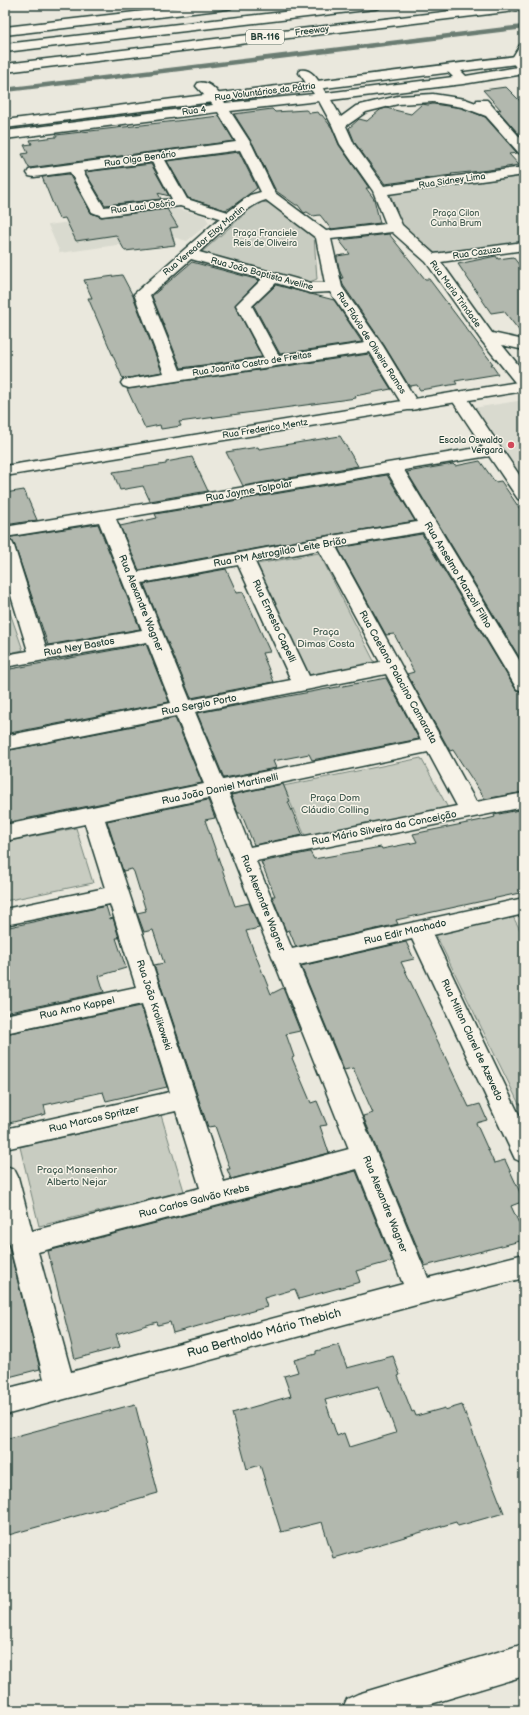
<svg xmlns="http://www.w3.org/2000/svg" width="529" height="1715" font-family="'Balsamiq Sans',sans-serif">
	<rect width="100%" height="100%" fill="#eae8dd"/>
	<filter id="ink" filterUnits="userSpaceOnUse"><feTurbulence type="fractalNoise" baseFrequency=".025" numOctaves="2"/><feDisplacementMap in="SourceGraphic" scale="8" xChannelSelector="R" yChannelSelector="G"/><feConvolveMatrix kernelMatrix="1 2 1 2 8 2 1 2 1" color-interpolation-filters="sRGB"/></filter>
	<g filter="url(#ink)">
		<path fill="#d9dacf" d="M167,206L205,216L209,223L187,241L173,237L60,253L48,225L100,218L99,215Z
			M524,400V483L473,408Z"/>
		<path fill="#c8ccc1" stroke="#74847a" d="M524,176V242L436,254L402,225L390,194Z
			M258,202L271,203L314,236L317,279L307,283L201,253Z
			M319,553L375,663L308,675L257,564Z
			M5,610H9L23,650L5,654Z
			M421,758L448,808L306,838L283,786Z
			M76,828L93,883L5,901V842Z
			M512,915L524,937V1103L519,1104L435,933Z
			M161,1115L184,1191L39,1226L20,1147Z"/>
		<g fill="none" stroke-linecap="round" stroke-linejoin="round">
			<path stroke="#6a7c72" stroke-width="4.5" d="M5,90L524,27"/>
		</g>
		<path fill="#b2b8ae" stroke="#1f3d34" fill-rule="evenodd" d="M506,87L524,105V140L497,109L501,110L483,90Z
			M422,104L428,105L433,104L462,108L485,117L517,153L509,154L519,165L489,170L451,174L452,175L385,184L355,143L349,128L359,119L367,121L380,110L386,108L411,114Z
			M272,109L275,112L306,110L310,113L318,112L320,115H322L332,128L339,145L369,188H366L374,199L380,223L331,229L320,215L313,216L307,212L304,213L298,205H296L276,191L253,144L234,114Z
			M219,116L234,141L29,168L22,154L28,153L24,145L32,144L30,140L56,137V135Z
			M239,152L257,188L230,208L225,210L188,198L167,161Z
			M151,164L169,196L158,193L161,199L105,205L85,172Z
			M69,174L91,213L101,217L167,209L178,227L170,228L175,245L125,251L116,235L76,241L65,218L59,219L42,177Z
			M389,234L425,279H429L493,364H491L498,374L455,381L457,384L420,390L417,385L409,386L384,345L343,285L341,278H343L340,272L337,259V256L350,254L339,240Z
			M496,256L498,259L513,257L524,271V337L504,311L491,313L458,264Z
			M192,262L259,280L235,305L262,357L181,368L152,296Z
			M122,275L133,296L162,372L123,379L88,298H92L84,280Z
			M276,285L334,300L362,342L280,354L254,306Z
			M369,354L391,389L355,396L356,398L313,404L179,422L181,426L161,429L160,425L145,428L127,389Z
			M340,436L358,466L243,486L226,452L258,447L259,449Z
			M192,457L208,491L150,501L143,486L120,490L113,472L166,464V462Z
			M480,461L495,482L501,481L524,515V665L407,472L453,464L455,466Z
			M387,475L415,521L325,536L139,570L120,526L157,518L155,514Z
			M24,490L37,520L5,525V493Z
			M98,524L140,629L48,645L15,546L12,541L5,539V538Z
			M422,534L516,690L524,692V792L485,799L453,750L450,751L407,674L414,672L394,634L386,635L338,548Z
			M226,569L237,593L243,592L270,652L262,653L274,682L191,698L144,584Z
			M146,644L169,702L5,734V670Z
			M386,678L419,739L312,760L309,754L273,761L276,768L224,778L197,713Z
			M175,718L202,783L5,823V751Z
			M283,784L290,801L288,802L303,835L254,845L241,813H238L231,795Z
			M208,800L215,818L205,820L235,906L249,903L259,928L246,931L271,994L283,988L300,1031L286,1034L294,1057L292,1058L311,1103L317,1101L327,1125L320,1126L329,1153L231,1179L227,1169H230L215,1126L208,1127L154,965L164,963L153,930L144,932L137,913L146,911L134,872L132,869L123,871L107,821Z
			M524,809V892L396,920L398,924L296,947L289,930L286,931L272,896H275L261,862L310,852L314,859L381,847L382,849L417,842L413,834L487,819L495,817L494,815Z
			M106,906L110,919L113,918L119,938H116L126,968L99,976L104,992L5,1013V928Z
			M406,942L414,959L401,962L431,1025H430L469,1107L480,1104L487,1120L476,1123L494,1163L505,1160L524,1201L511,1206L524,1234V1240L425,1266L363,1116L373,1113L353,1068L344,1070L301,966Z
			M141,1006L167,1087L106,1101L103,1092L44,1105L46,1114L5,1124V1034Z
			M356,1171L392,1261L356,1271L360,1282L299,1299L295,1289L264,1298L267,1307L173,1333L170,1322L158,1325L157,1322L116,1334L120,1347L75,1359L48,1251Z
			M5,1239H7L40,1369L5,1378Z
			M339,1345L347,1368L393,1356L400,1375L398,1376L412,1412L414,1411L416,1416L445,1408V1410L462,1405L504,1513L458,1526L456,1522L333,1558L322,1522L281,1532L260,1465L247,1469L232,1413L291,1396L284,1376L298,1372L294,1360L316,1354V1351ZM379,1386L396,1433L349,1447L344,1433L337,1436L325,1400Z
			M135,1404L158,1493L5,1536V1439Z"/>
		<g fill="none" stroke-linecap="round" stroke-linejoin="round">
			<defs>
				<path id="minor" d="M451,65L456,66L466,76L524,66V74L463,84L331,100L341,117L356,106L398,96L433,94L465,99L476,103L477,100H487L524,142V154L519,153L486,116L462,107L433,102L398,104L366,112L346,126L354,144L384,186L524,167V175L388,194L402,225L434,254L524,242V250L441,262L492,333L524,340V350L502,345L524,372V388L518,386L481,340L426,262L392,232L331,239L342,287L383,346L419,405L417,409L411,410L405,409L370,352L129,388L123,386L121,383L123,380L164,373L134,294L220,218L180,206L102,216L92,212L70,172L34,177L29,176L27,173L29,170L34,169L236,142L218,112L5,139V131L213,105L196,86L198,83C210,80 220,94 225,103L314,94L299,73L300,70C313,67 320,84 326,93L453,77L445,69L446,66ZM319,101L332,125L340,144L373,191L386,224L326,231L275,193L252,145L230,111ZM240,150L261,192L250,195L228,212L187,199L165,160ZM152,162L172,199L104,207L83,171ZM266,200L316,238L325,283H311L199,252C214,238 248,204 266,200ZM191,259L262,279L236,305L264,358L180,370L150,295ZM276,283L310,293L330,292L365,343L279,356L252,306Z
					M458,392L464,393L524,482V500L518,499L489,456L404,470L524,668V691L517,689L423,532L336,547L476,802L524,793V807L256,861L292,949L524,898V914L433,935L524,1125V1163L515,1159L412,939L299,965L428,1278L524,1254V1278L420,1304L5,1415V1389L44,1379L5,1227V1166L14,1169L18,1177L32,1231L200,1188L176,1111L5,1149V1129L170,1092L142,1004L5,1033V1015L136,987L110,904L5,925V909L105,888L85,824L5,841V825L204,784L176,716L5,750V736L171,703L147,642L5,667V655L28,651L5,576V540L12,542L14,546L46,647L142,630L99,522L5,537V527L483,447L450,397L452,393ZM388,473L417,522L325,537L138,572L116,519ZM319,550L380,662L309,676L255,562ZM238,565L291,680L190,700L142,583ZM386,674L421,740L223,780L195,712ZM428,752L457,806L250,847L229,794ZM209,798L349,1149L224,1182L105,820ZM357,1169L403,1284L71,1372L38,1252Z"/>
				<path id="tertiary" d="M196,5H233L231,8L227,9L5,35V27Z
					M524,44V73L519,72L511,60L520,45Z
					M524,381V391L5,476V466Z"/>
				<path id="secondary" d="M524,55V63L5,128V120Z
					M524,1644V1676L411,1710H342L347,1699L358,1694Z"/>
				<path id="motorway" d="M344,5H381L379,8L375,9L5,52V44Z
					M502,5H524V10L5,72V64Z"/>
			</defs>
			<use href="#minor" stroke="#1f3d34" stroke-width="3"/>
			<use href="#tertiary" stroke="#1f3d34" stroke-width="3"/>
			<use href="#secondary" stroke="#1f3d34" stroke-width="3"/>
			<use href="#motorway" stroke="#1f3d34" stroke-width="3"/>
			<use href="#minor" fill="#f7f3e8" fill-rule="evenodd"/>
			<use href="#tertiary" fill="#f7f3e8" fill-rule="evenodd"/>
			<use href="#secondary" fill="#f7f3e8" fill-rule="evenodd"/>
			<use href="#motorway" fill="#f7f3e8" fill-rule="evenodd"/>
		</g>
	</g>
	<circle fill="#d1495b" stroke="#f7f3e8" stroke-width="1.5" cx="511" cy="445" r="4"/>
	<g text-anchor="middle" dominant-baseline="central" stroke-width="3" stroke-linejoin="round" paint-order="stroke">
		<g font-size="9" fill="#1f3d34" stroke="#f7f3e8">
			<text transform="translate(312 31) rotate(-7)">Freeway</text>
			<text transform="translate(265 92) rotate(-7)">Rua Voluntários da Pátria</text>
			<text transform="translate(194 111) rotate(-7)">Rua 4</text>
			<text transform="translate(140 159) rotate(-8)">Rua Olga Benário</text>
			<text transform="translate(452 181) rotate(-8)">Rua Sidney Lima</text>
			<text transform="translate(143 207) rotate(-7)">Rua Laci Osório</text>
			<text transform="translate(204 241) rotate(-40)">Rua Vereador Eloy Martin</text>
			<text transform="translate(477 253) rotate(-8)">Rua Cazuza</text>
			<text transform="translate(262 274) rotate(15)">Rua João Baptista Aveline</text>
			<text transform="translate(455 294) rotate(54)">Rua Maria Trindade</text>
			<text transform="translate(371 343) rotate(57)">Rua Flávio de Oliveira Ramos</text>
			<text transform="translate(252 364) rotate(-9)">Rua Joanita Castro de Freitas</text>
			<text transform="translate(265 429) rotate(-9)">Rua Frederico Mentz</text>
		</g>
		<rect fill="#f7f3e8" stroke="#60746a" stroke-width="1" x="246" y="30" width="38" height="14" rx="3"/>
		<g font-size="9" font-weight="bold" fill="#1f3d34">
			<text x="265" y="37">BR-116</text>
		</g>
		<g font-size="9" fill="#415a50" stroke="#f7f3e8">
			<text x="456" y="213">Praça Cilon<tspan x="456" dy="10">Cunha Brum</tspan></text>
			<text x="265" y="233">Praça Franciele<tspan x="265" dy="10">Reis de Oliveira</tspan></text>
		</g>
		<g font-size="9" fill="#1f3d34" stroke="#f7f3e8" text-anchor="end">
			<text x="503" y="440">Escola Oswaldo<tspan x="503" dy="10">Vergara</tspan></text>
		</g>
		<g font-size="10" fill="#1f3d34" stroke="#f7f3e8">
			<text transform="translate(249 491) rotate(-10)">Rua Jayme Tolpolar</text>
			<text transform="translate(280 552) rotate(-10)">Rua PM Astrogildo Leite Brião</text>
			<text transform="translate(458 575) rotate(59)">Rua Anselmo Manzoli Filho</text>
			<text transform="translate(141 603) rotate(68)">Rua Alexandre Wagner</text>
			<text transform="translate(274 621) rotate(65)">Rua Ernesto Capelli</text>
			<text transform="translate(79 647) rotate(-10)">Rua Ney Bastos</text>
			<text transform="translate(398 677) rotate(61)">Rua Caetano Palacino Camaratta</text>
			<text transform="translate(199 705) rotate(-11)">Rua Sergio Porto</text>
			<text transform="translate(220 789) rotate(-12)">Rua João Daniel Martinelli</text>
			<text transform="translate(384 828) rotate(-11)">Rua Mário Silveira da Conceição</text>
			<text transform="translate(263 903) rotate(68)">Rua Alexandre Wagner</text>
			<text transform="translate(405 932) rotate(-13)">Rua Edir Machado</text>
			<text transform="translate(154 1005) rotate(72)">Rua João Krolikowski</text>
			<text transform="translate(77 1008) rotate(-12)">Rua Arno Kappel</text>
			<text transform="translate(472 1040) rotate(65)">Rua Milton Clarel de Azevedo</text>
			<text transform="translate(94 1119) rotate(-13)">Rua Marcos Spritzer</text>
			<text transform="translate(194 1201) rotate(-14)">Rua Carlos Galvão Krebs</text>
			<text transform="translate(385 1204) rotate(68)">Rua Alexandre Wagner</text>
		</g>
		<g font-size="10" fill="#415a50" stroke="#f7f3e8">
			<text x="326" y="632">Praça<tspan x="326" dy="12">Dimas Costa</tspan></text>
			<text x="335" y="798">Praça Dom<tspan x="335" dy="12">Cláudio Colling</tspan></text>
			<text x="77" y="1170">Praça Monsenhor<tspan x="77" dy="12">Alberto Nejar</tspan></text>
		</g>
		<g font-size="12" fill="#1f3d34" stroke="#f7f3e8">
			<text transform="translate(264 1333) rotate(-15)">Rua Bertholdo Mário Thebich</text>
		</g>
	</g>
	<rect width="529" height="1715" fill="none" stroke="#f7f3e8" stroke-width="20"/>
	<rect x="10" y="10" width="509" height="1695" fill="none" stroke="#1f3d34" stroke-width="1.5" filter="url(#ink)"/>
</svg>
